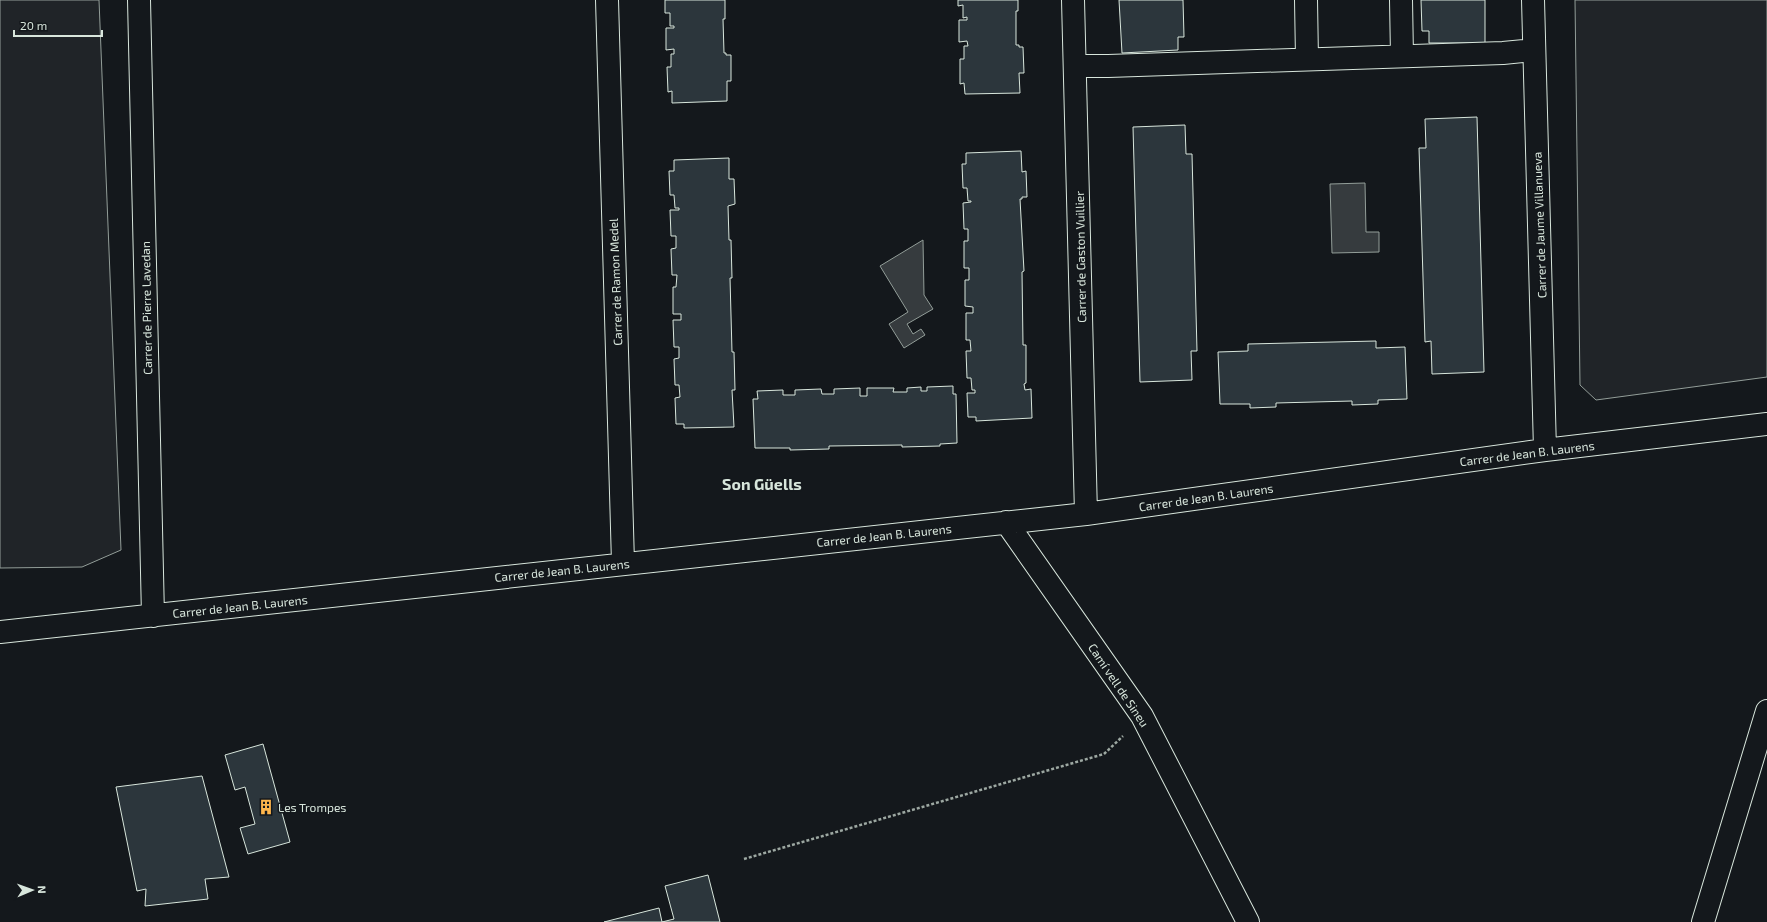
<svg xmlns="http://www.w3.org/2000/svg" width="1767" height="922" font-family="'Exo 2',sans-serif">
	<rect width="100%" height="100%" fill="#14181c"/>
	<path fill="#202428" stroke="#939e99" d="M0,0H99L121,550L82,567L0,568Z
		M1575,0H1767V377L1596,400L1580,385Z"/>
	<path fill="#363b3e" stroke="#939e99" d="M1365,183L1366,232H1379V252L1332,253L1330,184Z
		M923,240L924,295L933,309L907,324L913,334L921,329L925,335L904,348L889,324L908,312L880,266Z"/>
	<path fill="#2c363c" stroke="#d8e6dc" d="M665,0H725V19H723L724,53H726V55H731V81H727V101L672,103V91L668,92L667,67H671V54H674V49L666,50V28H674V26H670V13H665Z
		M958,0H1018V11H1016V45H1019V47H1023L1024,73H1019L1020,93L965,94L964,83L960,84V59H964V46H968L967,41L959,42V20H967V17L963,18V5L958,6Z
		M1119,0H1183L1184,37H1178V50L1122,53Z
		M1421,0H1485V43H1429V31H1422Z
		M1477,117L1484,372L1432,374L1431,341L1425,342L1419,148H1426L1425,119Z
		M1185,125L1186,154H1192L1197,351H1191L1192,380L1140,382L1133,127Z
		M1021,151L1022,172L1026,171L1027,197H1022V199H1020L1024,271L1022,272L1023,345H1026V383L1024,384L1025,390L1031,389L1032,418L976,421V417H968L967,393H975V390H972L971,378H967L966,351H971L970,340H966V313H973V307L965,306V280H969V268H964V241H968V229H964L963,203L971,202V201H968L967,188H963L962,164H966V153Z
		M729,158V179H734L735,204L728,206L729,240H731L732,278H730L732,352H734L735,390H732L734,427L684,428V424H676L675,398L680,397L679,385H675L674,359L679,358V347H674L673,320H681V314H673V287H676L677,275H672L671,249L676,248V236H671L670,210H679V208H675L674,195H670L669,171H674V160Z
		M1376,341V348L1405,347L1407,399L1378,400V404L1352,405V401L1276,403V407L1250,408V404H1220L1218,352L1248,351V344Z
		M953,386V394H956L957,443L940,444V446L902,447V445L829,446V449L790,450V448H755L753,399H758L757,391L783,390V395H795V390L821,389L822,394H834V389L860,388V396H867V388H894L893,392H907V388L921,387V391H927V387Z
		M263,744L290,842L248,854L240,828L255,824L245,787L235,790L225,755Z
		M202,776L229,877L205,879L208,899L145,906L146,889L137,891L116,787Z
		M708,875L720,922H604L659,908L662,922L674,919L665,886Z"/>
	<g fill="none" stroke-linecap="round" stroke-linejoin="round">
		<defs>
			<path id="minor" d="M139,0L153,616
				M607,0L623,563
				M1073,0L1086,514
				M1306,0L1307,59
				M1401,0L1402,56
				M1533,0L1545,450
				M1075,66H1108L1503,53L1534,50
				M1006,522L1142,716L1248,922
				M0,632L1086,514L1545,450L1767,424"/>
			<path id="major" d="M1703,922L1767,711"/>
		</defs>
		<use href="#minor" stroke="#d8e6dc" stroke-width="24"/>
		<use href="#major" stroke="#d8e6dc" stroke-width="24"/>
		<path stroke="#9da8a2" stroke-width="2.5" stroke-dasharray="3 2" stroke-linecap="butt" d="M744,859L1104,754L1123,736"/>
		<use href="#minor" stroke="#14181c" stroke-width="22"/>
		<use href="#major" stroke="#14181c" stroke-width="22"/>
	</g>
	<defs>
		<symbol id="building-bare" viewBox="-9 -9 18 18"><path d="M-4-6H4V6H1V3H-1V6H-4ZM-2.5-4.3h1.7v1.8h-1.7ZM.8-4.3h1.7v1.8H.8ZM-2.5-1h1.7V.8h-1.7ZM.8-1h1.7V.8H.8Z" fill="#ffb74d" stroke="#14181c" stroke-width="2.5" paint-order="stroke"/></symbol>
	</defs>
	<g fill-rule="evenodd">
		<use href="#building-bare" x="255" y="796" width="22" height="22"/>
	</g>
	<g text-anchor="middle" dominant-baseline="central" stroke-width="3" stroke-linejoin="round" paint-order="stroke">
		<g font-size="12" fill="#d8e6dc" stroke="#14181c">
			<text transform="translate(1539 225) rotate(-92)">Carrer de Jaume Villanueva</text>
			<text transform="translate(1080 257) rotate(-91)">Carrer de Gaston Vuillier</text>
			<text transform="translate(615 282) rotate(-92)">Carrer de Ramon Medel</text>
			<text transform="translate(146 308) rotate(-91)">Carrer de Pierre Lavedan</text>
			<text transform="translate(1527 453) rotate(-7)">Carrer de Jean B. Laurens</text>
			<text transform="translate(1206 497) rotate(-8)">Carrer de Jean B. Laurens</text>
			<text transform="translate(884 535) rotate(-6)">Carrer de Jean B. Laurens</text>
			<text transform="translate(562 570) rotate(-6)">Carrer de Jean B. Laurens</text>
			<text transform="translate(240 606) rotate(-6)">Carrer de Jean B. Laurens</text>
			<text transform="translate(1119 685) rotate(56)">Camí vell de Sineu</text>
		</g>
		<g font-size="12" fill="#d8e6dc" stroke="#14181c" text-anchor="start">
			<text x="278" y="807">Les Trompes</text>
		</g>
		<g font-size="16" font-weight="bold" fill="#d8e6dc" stroke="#14181c">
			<text x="762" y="483">Son Güells</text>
		</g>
	</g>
	<g transform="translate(32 890) rotate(88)" stroke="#14181c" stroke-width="3" paint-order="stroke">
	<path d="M0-3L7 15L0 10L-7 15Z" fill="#d8e6dc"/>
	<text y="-6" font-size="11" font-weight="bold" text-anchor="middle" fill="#d8e6dc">N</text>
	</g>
	<path d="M14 30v6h88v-6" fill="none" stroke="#d8e6dc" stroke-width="2"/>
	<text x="20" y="30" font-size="12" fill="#d8e6dc" stroke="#14181c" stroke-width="3" paint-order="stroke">20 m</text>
</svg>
